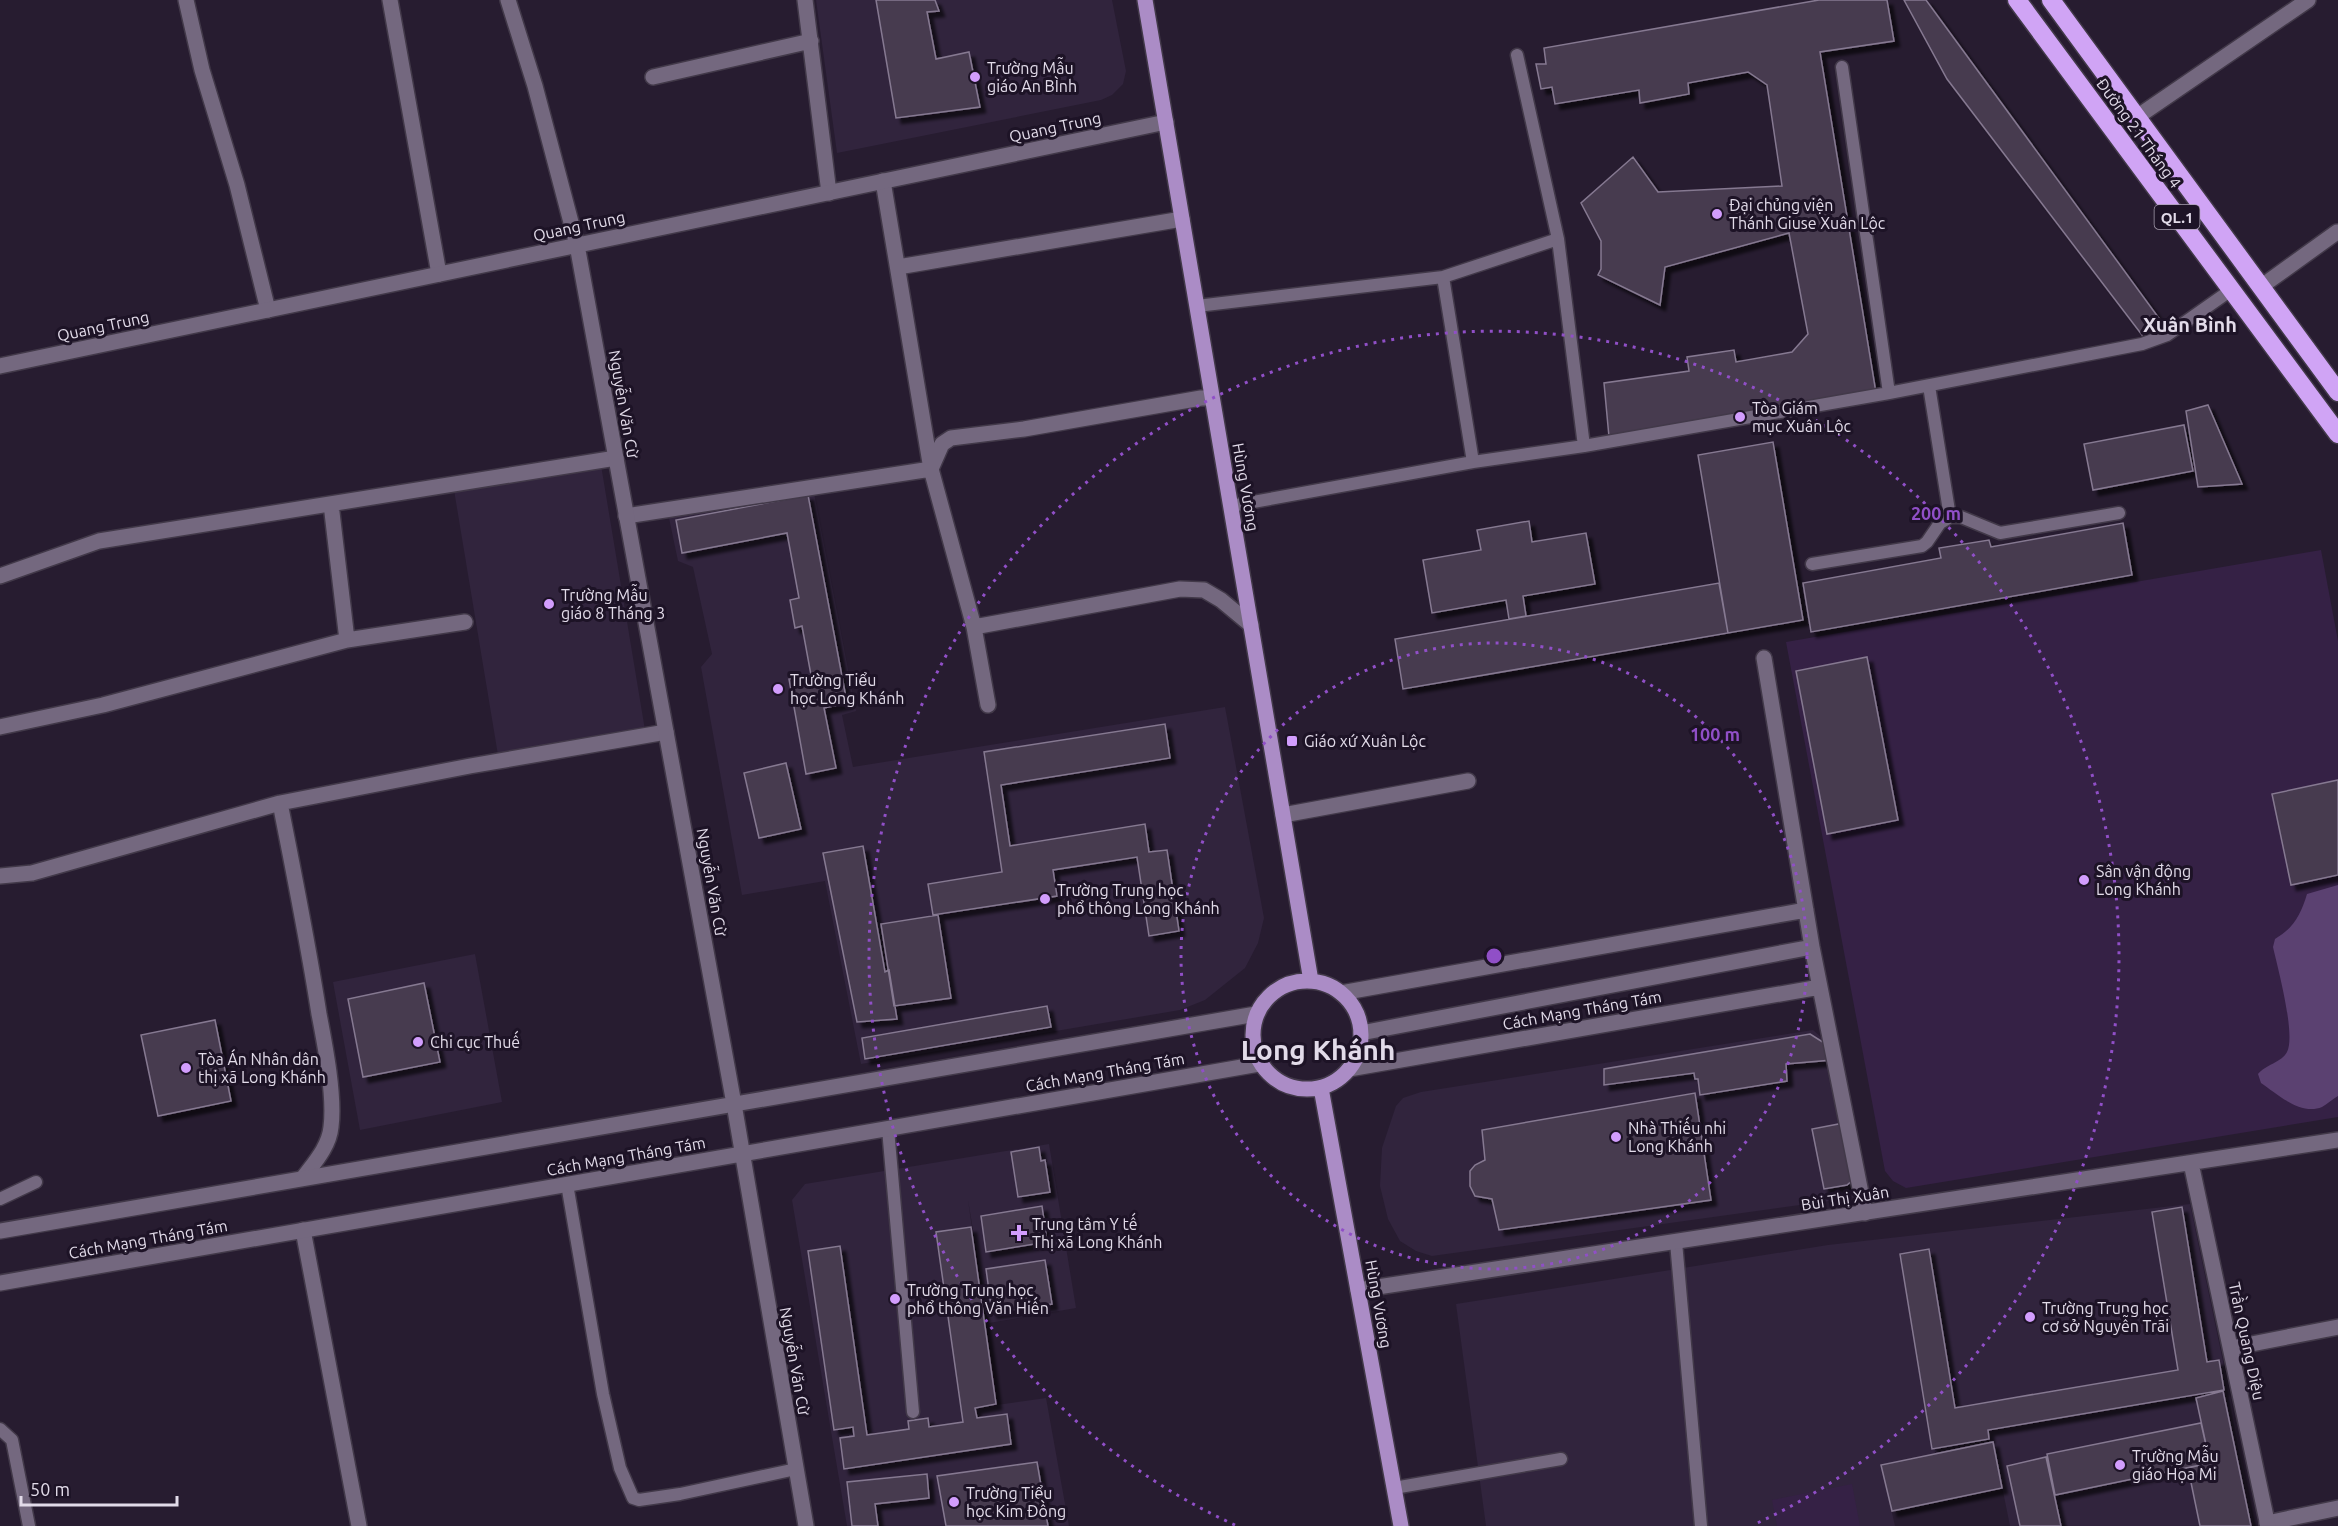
<svg xmlns="http://www.w3.org/2000/svg" width="2338" height="1526" font-family="Ubuntu,sans-serif">
	<defs>
		<filter id="shadow"><feDropShadow dx="5.5" dy="5.5" stdDeviation="1.5" flood-color="#0009"/></filter>
	</defs>
	<rect width="100%" height="100%" fill="#271c30"/>
	<path fill="#31243d" d="M816,0H1112L1126,71L1123,84L1112,95L1101,100L837,153Z
		M599,453L645,730L498,755L452,478Z
		M813,488L856,711L842,715L853,767L1225,707L1264,918L1258,943L1245,968L1205,1000L1180,1010L861,1064L825,881L742,895L701,667L712,654L693,567L678,561L669,518Z
		M475,954L502,1102L360,1130L333,982Z
		M1813,1030L1832,1047L1855,1184L1836,1200L1432,1256L1416,1251L1400,1241L1388,1219L1380,1186L1382,1148L1396,1106L1403,1098L1421,1092Z
		M1049,1144L1076,1308L989,1323L968,1200L997,1405L1046,1398L1069,1526H847L792,1200L805,1184Z
		M2190,1204L2229,1390L2254,1526H2010L1993,1442L1881,1465L1895,1526H1486L1456,1304L1828,1245Z"/>
	<path fill="#352145" d="M2321,550L2338,641V1117L1906,1188L1893,1181L1885,1171L1786,642Z
		M1852,1484L1860,1526H1777L1772,1500Z"/>
	<path fill="#5b4171" d="M2338,885V1096C2333,1099 2327,1104 2322,1107C2301,1116 2277,1094 2261,1083L2258,1074C2265,1065 2282,1062 2287,1052C2296,1035 2278,969 2273,947L2275,939C2294,928 2301,914 2307,894Z"/>
	<path fill="#463b50" stroke="#867991" stroke-width="1.5" filter="url(#shadow)" d="M876,0H935L939,11L927,12L936,59L969,52L980,107L896,118Z
		M1819,0H1887L1894,41L1820,52L1876,393L1609,437L1604,383L1689,371L1687,357L1734,350L1736,362L1792,352L1808,334L1789,233L1665,267L1660,305L1598,275L1601,269V241L1581,203L1633,157L1658,192L1782,186L1767,85L1748,72L1688,83L1689,94L1640,103L1639,90L1555,104L1552,87L1541,89L1536,64H1546L1544,48Z
		M1904,0H1926L2161,321L2142,335L1947,79Z
		M2208,405L2242,484L2198,487L2186,411Z
		M2184,425L2193,471L2093,490L2084,444Z
		M1773,442L1803,620L1728,633L1698,455Z
		M808,495L847,703L824,708L836,768L806,774L789,679L811,675L802,626L795,628L790,600L799,598L787,533L682,553L676,520Z
		M1529,521L1532,542L1586,533L1595,584L1523,596L1526,616L1509,619L1506,600L1432,613L1423,560L1481,550L1477,530Z
		M2123,523L2132,575L1811,632L1803,583L1941,558L1939,548L1989,540L1991,547Z
		M1719,583L1728,633L1403,689L1395,639Z
		M1867,657L1898,820L1827,834L1796,671Z
		M1165,724L1170,758L1001,785L1010,846L1145,824L1149,852L1167,850L1179,931L1149,936L1137,857L1053,870L1057,896L933,915L928,884L1002,872L984,752Z
		M786,763L801,829L759,838L744,773Z
		M2338,780V875L2291,885L2272,794Z
		M863,846L885,972L889,970L897,1019L857,1022L823,853Z
		M938,915L951,998L894,1006L881,924Z
		M424,983L440,1062L363,1077L348,999Z
		M1047,1006L1051,1027L865,1059L862,1038Z
		M215,1020L231,1101L158,1116L141,1035Z
		M1810,1034L1829,1046L1832,1060L1786,1064L1787,1081L1700,1095L1698,1079H1695L1694,1073L1604,1085V1069Z
		M1695,1093L1711,1200L1499,1230L1492,1199L1475,1196L1470,1186V1171L1475,1165L1485,1160L1482,1130Z
		M1844,1123L1854,1179L1847,1185L1824,1189L1812,1129Z
		M1039,1147L1041,1161L1045,1160L1050,1192L1018,1197L1011,1152Z
		M1042,1206L1047,1242L986,1252L981,1216Z
		M2182,1207L2207,1362L2219,1360L2224,1390L1988,1430L1989,1439L1932,1449L1900,1254L1929,1249L1955,1408L2018,1397L2178,1370L2152,1212Z
		M971,1227L996,1404L975,1408L977,1418L1007,1414L1011,1444L844,1469L840,1438L854,1436L853,1427L834,1430L808,1251L840,1246L867,1435L909,1429L908,1421L928,1418L929,1427L963,1422L936,1232Z
		M1045,1260L1052,1304L992,1313L986,1269Z
		M2223,1391L2251,1526H2200L2188,1468L2210,1463L2196,1398Z
		M2201,1423L2210,1463L2055,1495L2047,1454Z
		M1993,1442L2002,1488L1892,1511L1881,1465Z
		M2046,1457L2061,1526H2020L2007,1466Z
		M1037,1462L1048,1526H946L937,1476Z
		M927,1474L929,1498L875,1504L878,1526H852L847,1482Z"/>
	<g fill="none" stroke-linecap="round" stroke-linejoin="round">
		<defs>
			<path id="lane" d="M1517,55L1558,239L1584,446
				M1842,67L1889,393
				M1443,277L1473,462
				M1197,306L1443,277L1558,239
				M1929,386L1950,517
				M1231,506L1473,462L1584,446L1889,393L2142,344L2167,335L2231,290
				M1812,564L1922,546L1927,542L1940,523L1950,517H1961L2000,533L2119,513
				M888,1129L913,1412
				M567,1184L603,1394L620,1468L633,1498L639,1500L680,1494L796,1469
				M0,1199L36,1182
				M1676,1242L1701,1526
				M0,1429L12,1440L29,1526
				M1394,1488L1561,1459"/>
			<path id="street" d="M186,0L202,70L237,185L268,310
				M390,0L439,274
				M508,0L535,86L577,245
				M805,0L829,193
				M653,77L811,41
				M2137,117L2308,0
				M883,181L931,469L974,627L988,705
				M898,267L1182,219
				M2262,286L2337,232
				M331,504L347,640
				M626,516L931,469L942,444L951,438L1024,429L1201,398H1212
				M0,576L99,541L616,458
				M974,627L1180,589L1204,590L1221,600L1251,625
				M1764,658L1812,947L1865,1213
				M0,727L103,705L347,640L465,622
				M280,803C294,873 308,943 319,1014C325,1045 335,1096 331,1127C329,1147 314,1163 303,1178
				M1283,815L1468,781
				M0,876L32,873L280,803L470,766L666,732
				M1341,993L1806,910
				M1361,1033L1812,947
				M1349,1069L1820,987
				M303,1230L359,1526
				M2231,1348L2338,1327
				M2267,1523L2338,1508"/>
			<path id="secondary" d="M577,245L734,1104L806,1526
				M0,366L1166,122
				M2191,1163L2268,1526
				M0,1231L1256,1014
				M0,1283L1259,1064
				M1358,1290L2338,1140"/>
			<path id="primary" d="M1145,0L1311,981
				M1253 1035a54 54 0 1 1 108 0a54 54 0 1 1-108 0Z
				M1321,1088L1401,1526"/>
			<path id="highway" d="M2017,0L2338,434
				M2051,0L2338,392"/>
		</defs>
		<use href="#lane" stroke="#423949" stroke-width="15"/>
		<use href="#street" stroke="#423949" stroke-width="18"/>
		<use href="#secondary" stroke="#423949" stroke-width="18"/>
		<use href="#primary" stroke="#423949" stroke-width="18"/>
		<use href="#highway" stroke="#423949" stroke-width="21"/>
		<use href="#lane" stroke="#74687f" stroke-width="12"/>
		<use href="#street" stroke="#74687f" stroke-width="15"/>
		<use href="#secondary" stroke="#74687f" stroke-width="15"/>
		<use href="#primary" stroke="#ab8cc6" stroke-width="15"/>
		<use href="#highway" stroke="#d0a4f5" stroke-width="18"/>
	</g>
	<g fill="none" stroke="#904fc7" stroke-width="3" stroke-dasharray="3 6">
		<circle cx="1494" cy="956" r="313"/>
		<path d="M1235 1525A625 625 0 1 1 1753 1525"/>
	</g>
	<g fill="#d29dfd" stroke="#1d1326" stroke-width="2">
		<circle cx="975" cy="77" r="6"/>
		<circle cx="1717" cy="214" r="6"/>
		<circle cx="1740" cy="417" r="6"/>
		<circle cx="549" cy="604" r="6"/>
		<circle cx="778" cy="689" r="6"/>
		<rect x="1286" y="735" width="12" height="12" rx="3"/>
		<circle cx="2084" cy="880" r="6"/>
		<circle cx="1045" cy="899" r="6"/>
		<circle cx="418" cy="1042" r="6"/>
		<circle cx="186" cy="1068" r="6"/>
		<circle cx="1616" cy="1137" r="6"/>
		<path d="M1016 1224h6v6h6v6h-6v6h-6v-6h-6v-6h6z"/>
		<circle cx="895" cy="1299" r="6"/>
		<circle cx="2030" cy="1317" r="6"/>
		<circle cx="2120" cy="1465" r="6"/>
		<circle cx="954" cy="1502" r="6"/>
	</g>
	<g text-anchor="middle" dominant-baseline="central" stroke-width="6" stroke-linejoin="round" paint-order="stroke">
		<rect fill="#1d1326" stroke="#a79fae" stroke-width="1.5" x="2154.5" y="205" width="45" height="24" rx="4.5"/>
		<g font-size="15" font-weight="bold" fill="#e2dbe9">
			<text x="2177" y="217">QL.1</text>
		</g>
		<g font-size="16" fill="#e2dbe9" stroke="#1d1326" text-anchor="start">
			<text x="987" y="68">Trường Mẫu<tspan x="987" dy="18">giáo An BÌnh</tspan></text>
			<text x="1729" y="205">Đại chủng viện<tspan x="1729" dy="18">Thánh Giuse Xuân Lộc</tspan></text>
			<text x="1752" y="408">Tòa Giám<tspan x="1752" dy="18">mục Xuân Lộc</tspan></text>
			<text x="561" y="595">Trường Mẫu<tspan x="561" dy="18">giáo 8 Tháng 3</tspan></text>
			<text x="790" y="680">Trường Tiểu<tspan x="790" dy="18">học Long Khánh</tspan></text>
			<text x="1304" y="741">Giáo xứ Xuân Lộc</text>
			<text x="2096" y="871">Sân vận động<tspan x="2096" dy="18">Long Khánh</tspan></text>
			<text x="1057" y="890">Trường Trung học<tspan x="1057" dy="18">phổ thông Long Khánh</tspan></text>
			<text x="430" y="1042">Chi cục Thuế</text>
			<text x="198" y="1059">Tòa Án Nhân dân<tspan x="198" dy="18">thị xã Long Khánh</tspan></text>
			<text x="1628" y="1128">Nhà Thiếu nhi<tspan x="1628" dy="18">Long Khánh</tspan></text>
			<text x="1032" y="1224">Trung tâm Y tế<tspan x="1032" dy="18">Thị xã Long Khánh</tspan></text>
			<text x="907" y="1290">Trường Trung học<tspan x="907" dy="18">phổ thông Văn Hiến</tspan></text>
			<text x="2042" y="1308">Trường Trung học<tspan x="2042" dy="18">cơ sở Nguyễn Trãi</tspan></text>
			<text x="2132" y="1456">Trường Mẫu<tspan x="2132" dy="18">giáo Họa Mi</tspan></text>
			<text x="966" y="1493">Trường Tiểu<tspan x="966" dy="18">học Kim Đồng</tspan></text>
		</g>
		<g font-size="16" fill="#e2dbe9" stroke="#1d1326">
			<text transform="translate(1055 127) rotate(-12)">Quang Trung</text>
			<text transform="translate(2139 133) rotate(54)">Đường 21 Tháng 4</text>
			<text transform="translate(579 226) rotate(-12)">Quang Trung</text>
			<text transform="translate(103 326) rotate(-12)">Quang Trung</text>
			<text transform="translate(624 404) rotate(80)">Nguyễn Văn Cừ</text>
			<text transform="translate(1246 487) rotate(80)">Hùng Vương</text>
			<text transform="translate(712 882) rotate(80)">Nguyễn Văn Cừ</text>
			<text transform="translate(1582 1010) rotate(-10)">Cách Mạng Tháng Tám</text>
			<text transform="translate(1105 1072) rotate(-10)">Cách Mạng Tháng Tám</text>
			<text transform="translate(626 1156) rotate(-10)">Cách Mạng Tháng Tám</text>
			<text transform="translate(1845 1198) rotate(-9)">Bùi Thị Xuân</text>
			<text transform="translate(148 1239) rotate(-10)">Cách Mạng Tháng Tám</text>
			<text transform="translate(1379 1304) rotate(80)">Hùng Vương</text>
			<text transform="translate(2247 1341) rotate(78)">Trần Quang Diệu</text>
			<text transform="translate(795 1361) rotate(80)">Nguyễn Văn Cừ</text>
		</g>
		<g font-size="20" font-weight="bold" fill="#e2dbe9" stroke="#1d1326">
			<text x="2190" y="324">Xuân Bình</text>
		</g>
		<g font-size="28" font-weight="bold" fill="#e2dbe9" stroke="#1d1326">
			<text x="1318" y="1049">Long Khánh</text>
		</g>
	</g>
	<circle cx="1494" cy="956" r="9" fill="#904fc7" stroke="#1d1326" stroke-width="3"/>
	<g font-size="18" text-anchor="middle" font-weight="bold" fill="#904fc7" stroke="#1d1326" stroke-width="6" stroke-linejoin="round" paint-order="stroke">
		<text x="1936" y="520">200 m</text>
		<text x="1715" y="741">100 m</text>
	</g>
	<path d="M21 1496v9h156v-9" fill="none" stroke="#e2dbe9" stroke-width="3"/>
	<text x="30" y="1496" font-size="18" fill="#e2dbe9" stroke="#1d1326" stroke-width="4.5" paint-order="stroke">50 m</text>
</svg>
